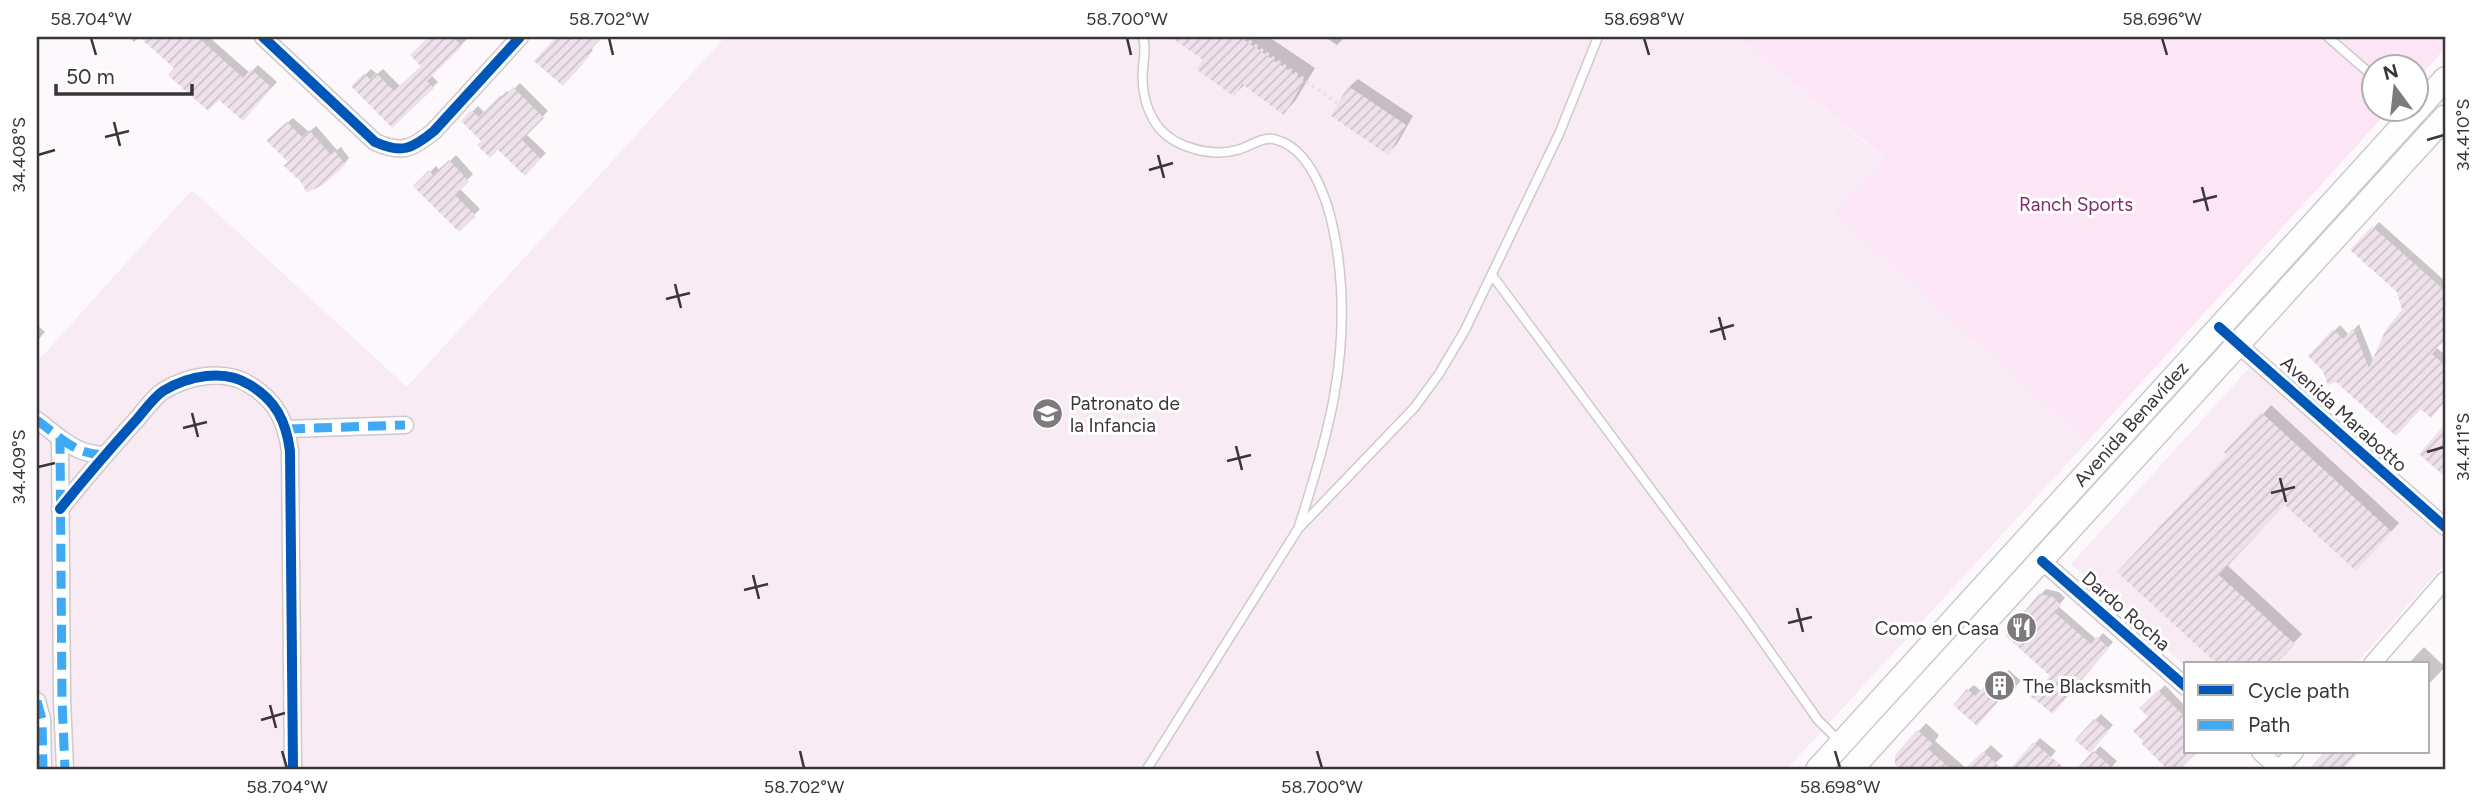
<svg xmlns="http://www.w3.org/2000/svg" width="2482" height="806" font-family="Figtree,sans-serif">
	<defs>
		<pattern id="building-hatch" width="6" height="6" patternUnits="userSpaceOnUse" patternTransform="scale(1.75)"><rect width="6" height="6" fill="#efe1eb"/><path d="M-1 1l2-2M0 6l6-6M5 7l2-2" fill="none" stroke="#cec2ca"/></pattern>
	</defs>
	<rect width="100%" height="100%" fill="#fdf8fb"/>
	<path fill="#f8ebf4" d="M725,37H1738L1885,159L1836,213L2087,442L1787,769H37V362L192,190L407,387Z
		M2251,366L2445,540V564L2355,664H2186V667L2071,564Z"/>
	<path fill="#fce6f6" d="M1738,37H2445V48L2416,81V66H2374V108L2390,109L2087,442L1835,213L1885,158Z"/>
	<path fill="#0003" d="M129,37H139L134,42Z
		M175,37H209L250,73L258,65L277,82L243,119L219,98L177,68L160,53Z
		M430,37H469L431,75L438,82L392,126L354,86L371,69L377,74L383,69L401,87L423,66L412,55Z
		M558,37H601L591,48L593,50L568,78L537,61Z
		M1174,37H1269L1315,68L1295,101L1284,113L1245,84L1235,94L1205,59Z
		M1325,37H1345L1337,45Z
		M1358,79L1413,116L1397,144L1388,153L1349,87Z
		M520,83L548,111L526,134L546,153L525,174L498,148L484,141L463,121L478,106L485,113L507,91L510,93Z
		M293,118L309,132L316,126L337,150L341,147L349,158L344,164L290,161L274,134Z
		M456,155L473,174L459,188L480,209L459,230L416,186L436,166L440,171Z
		M2379,222L2445,281V338L2436,347L2445,355V400L2431,415L2421,407L2324,370L2311,356L2340,325L2349,335L2359,324L2374,362L2404,311L2399,291L2353,250Z
		M37,325L45,332L37,341Z
		M2271,405L2399,523L2365,560L2285,503L2227,565L2302,634L2274,664H2219L2119,572L2229,455Z
		M2046,589L2059,592L2065,598L2058,606L2097,640L2103,633L2113,642L2058,707L2040,595Z
		M2424,647L2445,667L2428,685V664H2408Z
		M2009,670L2021,681L2006,696L2003,694L1982,718L1968,690L1974,685L1982,692L2002,672L2004,674Z
		M2165,685L2186,707V752H2196L2178,769H2169L2143,743L2150,717L2142,708Z
		M2101,714L2113,725L2095,745V720Z
		M1926,723L1939,735L1935,741L1967,769H1903L1897,764V756Z
		M2040,738L2056,751L2041,769H2012Z
		M1991,745L2003,756L1989,769H1967Z
		M2100,746L2117,761L2110,769H2079Z"/>
	<path fill="url(#building-hatch)" d="M139,37H198L243,78L251,69L272,88L243,121L219,100L208,111L168,75L174,68Z
		M428,37H453L462,46L427,81L434,88L392,128L351,86L364,73L370,79L376,73L394,91L421,66L410,55Z
		M556,37H603L586,54L589,57L563,86L534,61Z
		M1171,37H1240L1304,81L1284,115L1242,84L1235,97L1196,69L1203,60Z
		M1348,86L1406,125L1388,155L1331,116Z
		M513,87L544,118L522,140L541,159L525,176L498,150L490,158L477,145L481,141L461,121L471,110L479,117L500,95L503,98Z
		M287,122L302,137L309,130L331,155L335,151L345,165L324,184L307,193L301,182L283,165L288,162L266,140Z
		M449,160L469,181L455,195L476,216L459,232L413,186L429,170L433,175Z
		M2372,226L2445,291V340L2432,354L2445,365V402L2431,418L2421,409L2396,436L2336,382L2328,385L2323,371L2308,356L2333,329L2343,339L2353,328L2369,368L2386,329L2402,310L2397,292L2350,250Z
		M2261,412L2392,532L2356,571L2285,505L2219,575L2295,644L2276,664H2217L2117,572L2227,455L2224,452Z
		M2445,424V477L2419,454Z
		M2039,594L2053,597L2061,605L2054,612L2091,644L2097,637L2109,648L2053,714L2030,696L2050,676L2005,635Z
		M2003,674L2017,687L2006,699L2003,696L1977,726L1953,705L1967,689L1975,696L1995,676L1998,679Z
		M2158,690L2186,718V752H2198L2180,769H2167L2141,743L2143,741L2133,731L2148,717L2139,708Z
		M2094,719L2109,731L2090,753L2075,740Z
		M1917,730L1933,744L1928,749L1951,769H1900L1895,765V755Z
		M2033,742L2066,769H2010Z
		M1983,751L2002,769H1965Z
		M2093,751L2114,769H2077Z
		M2325,752H2359L2343,769H2309Z"/>
	<g fill="none" stroke-linecap="round" stroke-linejoin="round">
		<defs>
			<path id="service" d="M1143,37C1146,46 1144,58 1143,68C1141,89 1146,111 1159,128C1176,148 1212,157 1237,150C1250,147 1263,135 1277,140C1301,147 1315,173 1323,194C1331,214 1335,235 1338,256C1351,354 1329,434 1299,526
				M2328,37L2374,77
				M1492,275L1745,616L1818,720L1839,741
				M1147,769L1298,529L1414,408L1439,374L1465,330L1559,134L1598,37"/>
			<path id="minor" d="M263,37L375,142C402,154 412,149 434,131L520,37
				M2232,339L2445,527
				M37,420L60,438L62,700L65,769
				M287,429L405,425
				M60,438C75,449 85,454 104,455
				M60,509C85,478 111,448 137,419C145,410 153,398 163,391C188,376 224,368 250,385C276,401 286,421 290,451L293,769
				M2042,561L2186,687
				M2372,664L2445,580
				M37,701L42,719L43,769
				M2260,752L2279,769L2295,752"/>
			<path id="secondary" d="M1818,769L2445,79
				M1851,769L2445,117"/>
		</defs>
		<use href="#service" stroke="#cec9cc" stroke-width="11"/>
		<use href="#minor" stroke="#cec9cc" stroke-width="19"/>
		<use href="#secondary" stroke="#cec9cc" stroke-width="26"/>
		<path stroke="#e4e3e4" stroke-width="3.5" stroke-dasharray="3.5 3.5" stroke-linecap="butt" d="M1243,37L1337,103"/>
		<use href="#service" stroke="#fffefe" stroke-width="8"/>
		<use href="#minor" stroke="#fffefe" stroke-width="16"/>
		<use href="#secondary" stroke="#fffefe" stroke-width="23"/>
		<path stroke="#3fa9f5" stroke-width="9" stroke-dasharray="18 9" stroke-linecap="butt" d="M37,420L60,438L62,700L65,769
			M287,429L405,425
			M60,438C75,449 85,454 104,455
			M37,701L42,719L43,769"/>
		<defs>
			<path id="cycleway" d="M263,37L375,142C402,154 412,149 434,131L520,37
				M2219,327L2445,527
				M60,509C85,478 111,448 137,419C145,410 153,398 163,391C188,376 224,368 250,385C276,401 286,421 290,451L293,769
				M2042,561L2186,687"/>
		</defs>
		<use href="#cycleway" stroke="#fff" stroke-width="15"/>
		<use href="#cycleway" stroke="#0057b8" stroke-width="10"/>
	</g>
	<path fill="none" stroke="#3a3538" stroke-width="2.5" d="M91,38L96,55M609,38L613,55M1127,38L1131,55M1644,38L1649,55M2162,38L2167,55M114,122L120,146M105,137L129,131M2427,140L2444,135M38,155L55,150M1158,155L1164,178M1149,170L1173,163M2202,187L2208,211M2193,202L2217,196M675,284L681,308M666,299L690,293M1719,317L1725,340M1710,332L1734,325M192,413L198,437M183,428L207,422M1236,446L1242,470M2427,452L2444,447M1227,461L1251,455M38,467L55,463M2280,478L2286,502M2271,493L2295,487M753,575L759,599M744,590L768,584M1797,608L1803,632M1788,623L1812,617M270,705L276,728M261,720L285,713M282,751L287,768M800,751L804,768M1317,751L1322,768M1835,751L1840,768"/>
	<defs>
		<symbol id="school-disc" viewBox="-11 -11 22 22"><circle r="9.5" fill="#7e797c" stroke="#fff"/><path d="M0-5L7-2L0 1L-7-2ZM-4 1L0 2.5L4 1V4Q0 6-4 4Z" fill="#fff"/></symbol>
		<symbol id="restaurant-disc" viewBox="-11 -11 22 22"><circle r="9.5" fill="#7e797c" stroke="#fff"/><path d="M-5-6h1v4h1v-4h1v4h1v-4h1v5L-1.5 .5V6h-2V.5L-5-1ZM5-6V6H3V1.5H1.5Q1.5-4 5-6Z" fill="#fff"/></symbol>
		<symbol id="building-disc" viewBox="-11 -11 22 22"><circle r="9.5" fill="#7e797c" stroke="#fff"/><path d="M-4-6H4V6H1V3H-1V6H-4ZM-2.5-4.3h1.7v1.8h-1.7ZM.8-4.3h1.7v1.8H.8ZM-2.5-1h1.7V.8h-1.7ZM.8-1h1.7V.8H.8Z" fill="#fff"/></symbol>
	</defs>
	<g fill-rule="evenodd">
		<use href="#school-disc" x="1030" y="396" width="35" height="35"/>
		<use href="#restaurant-disc" x="2004" y="610" width="35" height="35"/>
		<use href="#building-disc" x="1982" y="668" width="35" height="35"/>
	</g>
	<g text-anchor="middle" dominant-baseline="central" stroke-width="6" stroke-linejoin="round" paint-order="stroke">
		<g font-size="19" fill="#812e70" stroke="#fff">
			<text x="2076" y="204">Ranch Sports</text>
		</g>
		<g font-size="19" fill="#3a3538" stroke="#fff" text-anchor="start">
			<text x="1070" y="403">Patronato de<tspan x="1070" dy="22">la Infancia</tspan></text>
			<text x="1999" y="628" text-anchor="end">Como en Casa</text>
			<text x="2023" y="686">The Blacksmith</text>
		</g>
		<g font-size="19" fill="#3a3538" stroke="#fff">
			<text transform="translate(2344 414) rotate(42)">Avenida Marabotto</text>
			<text transform="translate(2131 424) rotate(-48)">Avenida Benavídez</text>
			<text transform="translate(2126 611) rotate(41)">Dardo Rocha</text>
		</g>
	</g>
	<rect width="2482" height="806" fill="none" stroke="#ffffff" stroke-width="77"/>
	<rect x="2184" y="662" width="245" height="91" fill="#ffffff" stroke="#b0aeaf" stroke-width="2"/>
	<rect x="2198" y="685" width="35" height="10" fill="#0057b8" stroke="#b0aeaf" stroke-width="2"/>
	<text x="2248" y="698" font-size="21" fill="#3a3538">Cycle path</text>
	<rect x="2198" y="720" width="35" height="10" fill="#3fa9f5" stroke="#b0aeaf" stroke-width="2"/>
	<text x="2248" y="732" font-size="21" fill="#3a3538">Path</text>
	<g transform="translate(2395 88) rotate(345)"><circle r="33" fill="#ffffff" stroke="#b0aeaf" stroke-width="2"/>
	<path d="M0-5L12 26L0 18L-12 26Z" fill="#7e797c"/>
	<text y="-10" font-size="19" font-weight="bold" text-anchor="middle" fill="#3a3538">N</text>
	</g>
	<path d="M56 84v10h136v-10" fill="none" stroke="#3a3538" stroke-width="3.5"/>
	<text x="66" y="84" font-size="21" fill="#3a3538" stroke="#ffffff" stroke-width="5" paint-order="stroke">50 m</text>
	<rect x="38" y="38" width="2406" height="730" fill="none" stroke="#3a3538" stroke-width="2.5"/>
	<g font-size="18" text-anchor="middle" fill="#3a3538">
		<text x="91" y="25">58.704°W</text>
		<text x="609" y="25">58.702°W</text>
		<text x="1127" y="25">58.700°W</text>
		<text x="1644" y="25">58.698°W</text>
		<text x="2162" y="25">58.696°W</text>
		<text transform="translate(2463 135) rotate(-90)" y="6">34.410°S</text>
		<text transform="translate(19 155) rotate(-90)" y="6">34.408°S</text>
		<text transform="translate(2463 447) rotate(-90)" y="6">34.411°S</text>
		<text transform="translate(19 467) rotate(-90)" y="6">34.409°S</text>
		<text x="287" y="793">58.704°W</text>
		<text x="804" y="793">58.702°W</text>
		<text x="1322" y="793">58.700°W</text>
		<text x="1840" y="793">58.698°W</text>
	</g>
</svg>
